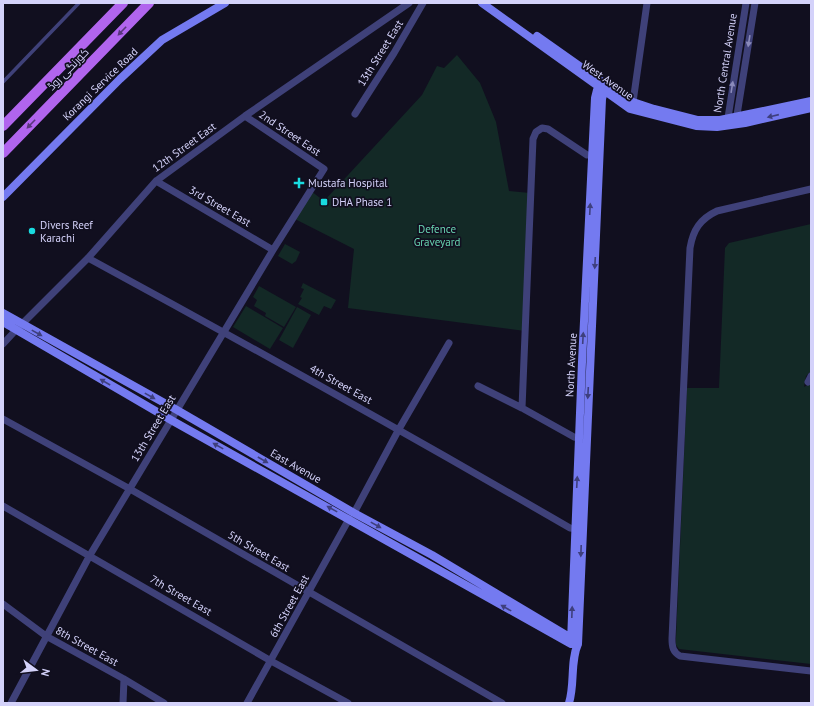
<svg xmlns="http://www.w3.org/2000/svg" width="814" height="706" font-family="'PT Sans',Cairo,sans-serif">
	<rect width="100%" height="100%" fill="#110f1f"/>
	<path fill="#132926" d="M457,55L480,83L496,122L509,191L530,193L525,331L348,308L354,249L293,218L311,191L324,201L422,95L437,66L444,68Z
		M811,224V371L806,376L804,387L811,383V664L679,649L676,645V638L687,388H719L725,248L729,243Z
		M285,244L300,252L296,261L292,264L278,256Z
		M303,283L336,300L331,309L324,306L319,315L298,304L302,298L300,297L304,289L301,288Z
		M259,286L296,307L284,327L265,316L266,313L254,306L257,300L253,297Z
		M246,306L283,328L270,349L233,327Z
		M297,307L311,315L293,348L279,340Z"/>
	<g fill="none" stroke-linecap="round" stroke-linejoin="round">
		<path stroke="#3f4179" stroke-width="3.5" d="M3,82L79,3"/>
		<path stroke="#3f4179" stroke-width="7" d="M633,102L647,3
			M355,114L394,53L423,3
			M736,121L755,3
			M727,124L746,3
			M156,181L273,250
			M811,189L717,211C700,219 693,230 690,248L672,639C672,647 673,652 680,656L811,671
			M88,258C250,346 411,436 570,528L579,529
			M3,344L15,331L88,258L156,181L245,116L409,3
			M808,382L811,376
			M478,386L522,408L574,437L584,439
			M522,408L533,139L536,132L542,128L548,129L587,155H598
			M3,419L130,489L502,703
			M3,506L271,661L348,703
			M354,513L399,429L449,343
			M3,604L46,636L124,679L164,703
			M11,703L90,555L273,250L324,169L245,116
			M123,703L124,679
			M247,703L349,519"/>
		<path stroke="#747af0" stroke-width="8" d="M482,3L630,109L696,126L717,127L745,123L811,108
			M537,36L622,96L633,102L654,109L697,120H720L811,101
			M3,197L120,79L162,40L225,3
			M3,313L177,410L354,513L432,555L571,638H578
			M3,322L171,420L571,644H578
			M571,642L582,362L595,98L597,90L601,81
			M569,703C575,684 570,661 578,644L602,99L604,91L607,86"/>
		<path stroke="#b165ee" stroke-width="10" d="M3,126L123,3
			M3,153L149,3"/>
	</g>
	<defs><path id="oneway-solid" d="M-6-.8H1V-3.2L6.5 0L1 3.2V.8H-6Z"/></defs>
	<g fill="#59367c">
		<use href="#oneway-solid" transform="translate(122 31) rotate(134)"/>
		<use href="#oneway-solid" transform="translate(31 124) rotate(134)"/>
	</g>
	<g fill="#8a8aba">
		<use href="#oneway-solid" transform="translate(749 41) rotate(99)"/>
		<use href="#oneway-solid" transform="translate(732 87) rotate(-81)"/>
	</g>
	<g fill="#3e3f7d">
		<use href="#oneway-solid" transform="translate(773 116) rotate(167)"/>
		<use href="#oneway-solid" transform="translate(590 209) rotate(-87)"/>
		<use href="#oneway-solid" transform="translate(595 263) rotate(93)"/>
		<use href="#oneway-solid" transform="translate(37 333) rotate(29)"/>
		<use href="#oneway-solid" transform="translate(583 338) rotate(-87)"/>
		<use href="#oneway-solid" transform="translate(105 382) rotate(-150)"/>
		<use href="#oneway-solid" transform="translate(588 393) rotate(93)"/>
		<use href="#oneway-solid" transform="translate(150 396) rotate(29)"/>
		<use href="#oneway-solid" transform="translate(218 446) rotate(-151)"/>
		<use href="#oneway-solid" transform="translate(263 460) rotate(30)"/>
		<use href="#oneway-solid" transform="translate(577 482) rotate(-87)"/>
		<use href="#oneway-solid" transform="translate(332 509) rotate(-151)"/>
		<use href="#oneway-solid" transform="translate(376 525) rotate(29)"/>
		<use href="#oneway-solid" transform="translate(581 551) rotate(92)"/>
		<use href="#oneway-solid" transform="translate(506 608) rotate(-151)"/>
		<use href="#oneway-solid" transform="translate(572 612) rotate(-88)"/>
	</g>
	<g fill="#19dbe0" stroke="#110f1f" stroke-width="1.5">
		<path d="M297 177h4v4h4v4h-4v4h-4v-4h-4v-4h4z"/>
		<rect x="320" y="198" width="8" height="8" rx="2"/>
		<circle cx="32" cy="231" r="4"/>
	</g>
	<g text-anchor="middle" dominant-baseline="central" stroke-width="3.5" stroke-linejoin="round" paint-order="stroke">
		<g font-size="11" fill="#d4d2fa" stroke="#110f1f">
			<text transform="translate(380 53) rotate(-58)">13th Street East</text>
			<text transform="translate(725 63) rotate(-81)">North Central Avenue</text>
			<text transform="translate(68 69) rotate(-46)">کورنگی روڈ</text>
			<text transform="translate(608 80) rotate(35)">West Avenue</text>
			<text transform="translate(100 84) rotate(-44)">Korangi Service Road</text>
			<text transform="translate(290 133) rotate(34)">2nd Street East</text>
			<text transform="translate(184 147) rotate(-36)">12th Street East</text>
			<text transform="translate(220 206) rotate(30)">3rd Street East</text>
			<text transform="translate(571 365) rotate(-87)">North Avenue</text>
			<text transform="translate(341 384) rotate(29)">4th Street East</text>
			<text transform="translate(153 428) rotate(-59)">13th Street East</text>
			<text transform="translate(296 466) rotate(30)">East Avenue</text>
			<text transform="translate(259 551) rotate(30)">5th Street East</text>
			<text transform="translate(181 595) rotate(30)">7th Street East</text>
			<text transform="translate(289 606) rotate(-61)">6th Street East</text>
			<text transform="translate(87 646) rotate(29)">8th Street East</text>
		</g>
		<g font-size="11" fill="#d4d2fa" stroke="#110f1f" text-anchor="start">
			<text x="308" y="183">Mustafa Hospital</text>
			<text x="332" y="202">DHA Phase 1</text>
			<text x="40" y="225">Divers Reef<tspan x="40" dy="13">Karachi</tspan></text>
		</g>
		<g font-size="11" fill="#67d2af" stroke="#110f1f">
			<text x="437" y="229">Defence<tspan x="437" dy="13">Graveyard</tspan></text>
		</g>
	</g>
	<rect width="814" height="706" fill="none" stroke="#d4d2fa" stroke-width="8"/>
	<g transform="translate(36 670) rotate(105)" stroke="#110f1f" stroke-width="3" paint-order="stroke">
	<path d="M0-3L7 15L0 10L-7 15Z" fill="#d4d2fa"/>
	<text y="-6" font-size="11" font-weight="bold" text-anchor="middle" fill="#d4d2fa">N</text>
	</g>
</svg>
